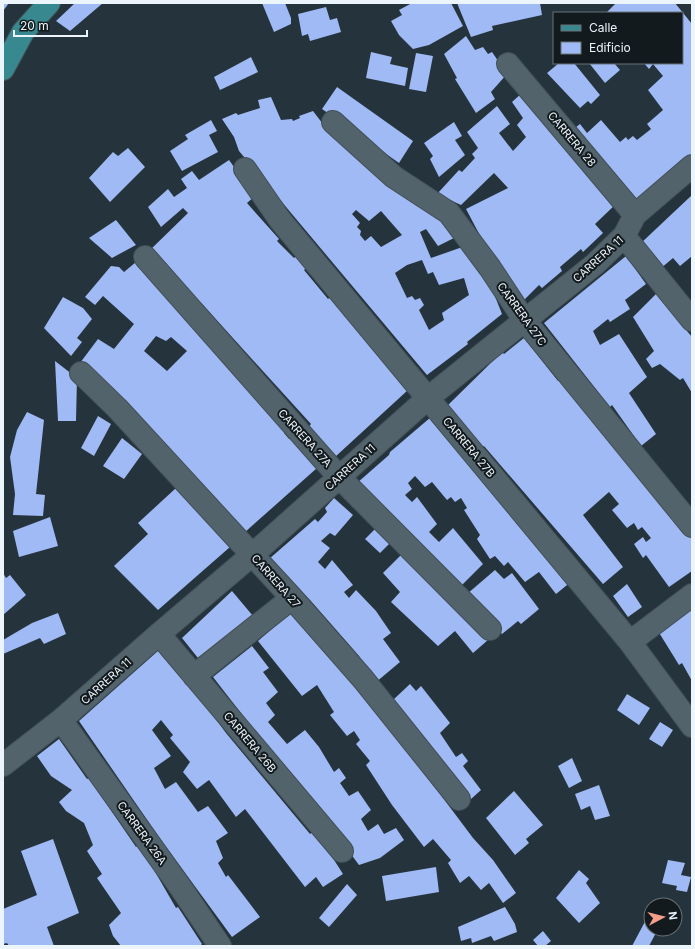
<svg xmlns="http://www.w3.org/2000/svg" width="695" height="949" font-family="Inter,sans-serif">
	<rect width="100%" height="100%" fill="#24333c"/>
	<path fill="#9fbaf4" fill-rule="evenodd" d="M3,3H9L3,11Z
		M75,3H103L70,31L56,21Z
		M262,3H285L291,18V24L274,32Z
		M412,3H451L463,26L429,45L413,49L399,35L391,21L402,15L399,10Z
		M457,3H540L542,15L492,26L493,30L471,37Z
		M616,3H675L692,24V155L633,206L570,132L580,124L587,133L601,120L620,142L626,137L628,140L633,136L637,140L651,129L647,124L663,110L648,90L663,76L653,64L649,69L644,63H682V13H608L607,12Z
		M326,7L330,20L337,18L341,32L310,41L308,34L302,36L298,14Z
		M466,36L475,50L483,47L488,54L492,52L507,74L491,92L495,99L476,113L455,79L457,78L444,54Z
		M371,52L392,57L390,64L408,68L405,86L366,78Z
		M416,53L433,56L426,92L409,89Z
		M251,57L258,72L220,90L214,77Z
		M559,63H574L600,95L591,104L588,101L580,108L547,73Z
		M589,63H614L620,70L605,83Z
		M337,87L413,141L399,163L322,109Z
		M522,93L616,204L595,224L603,233L583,252L581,249L560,267L562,271L542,288L539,285L521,303L494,262L466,209L508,188L494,173L461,205L437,194L459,170L462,172L475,158L472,154L478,148L467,132L497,106L510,124L499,133L513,151L526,137L517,125L523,118L512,102Z
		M271,97L281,120L292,119L293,121L300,118L299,116L313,111L326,128L466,232L438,246L426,229L420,232L431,258L474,243L502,314L467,342L468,344L427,375L239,151L234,137L222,119L236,113L238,115L260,108L258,100ZM356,210L369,221L381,211L402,235L381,247L371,236L365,241L360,235L361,231L357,227L360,223L352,214ZM422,260L428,274L433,272L439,285L464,278L469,295L442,313L444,320L429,330L419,310L424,305L420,298L415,300L412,296L407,298L395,273L407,265Z
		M211,120L217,131L209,135L218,152L182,171L170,151L188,139L185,135Z
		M454,122L462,136L455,140L465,155L439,177L430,159L433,156L424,143Z
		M128,148L145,167L110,202L89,178L113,152L118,156Z
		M229,160L255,196L247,203L279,239L277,241L294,258L299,254L309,265L304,270L328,299L333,295L344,310L342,312L345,317L348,316L408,390L335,457L307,429L311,424L203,305L148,252L188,213L183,208L161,227L148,207L168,189L174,197L187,188L181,179L192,171L199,180Z
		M692,195V256L680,266L673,258L660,269L640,244Z
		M116,220L136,245L112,258L89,238Z
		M626,256L646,284L625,300L630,309L610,322L608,319L593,331L600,345L619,334L647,377L629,393L656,434L641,446L612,405L610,407L544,323Z
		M136,262L168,295L166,298L196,327L286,432L284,433L289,439L292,437L317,468L244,533L77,367L98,339L114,349L134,324L103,296L95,305L85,297L111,266L119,267L124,272ZM156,336L166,341L171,337L187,351L167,371L144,351Z
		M656,294L692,337V393L683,378L680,380L660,364L652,368L646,359L654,351L633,317Z
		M63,297L83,308L92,319L77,338L82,342L71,356L44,328Z
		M524,338L558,381L561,378L663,500L692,539V571L669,587L646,555L643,558L634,544L643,537L646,542L651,538L642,527L638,530L634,523L627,528L612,510L619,504L609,492L583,515L623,567L603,584L484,446L481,448L447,406L502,352L504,354Z
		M55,361L77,378L76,421H58Z
		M27,412L44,420L36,494L45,495L43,516L13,515L15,494L10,457L17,430Z
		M98,416L111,424L94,456L81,448Z
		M431,417L572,581L556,594L539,572L525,582L508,562L504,566L495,556L490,559L477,539L480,535L464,510L467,508L461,498L455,502L451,497L447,500L432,482L425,487L415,476L408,483L412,489L405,495L412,502L417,497L437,524L429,532L439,542L453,528L483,564L459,588L394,516L391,519L357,483L389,455L390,452Z
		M122,438L142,454L124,479L103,466Z
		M176,488L230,547L158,610L114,566L148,534L138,523Z
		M334,498L353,515L335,536L330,533L321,541L330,548L318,562L325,569L332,560L353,585L344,592L349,598L356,590L376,611L391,633L383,639L400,662L375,683L359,656L310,600L269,559L315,519L318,522L327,512L325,508Z
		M50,517L58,546L19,557L13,531Z
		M377,527L392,541L380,553L365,539Z
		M405,551L488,640L473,653L455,631L438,646L391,602L400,592L383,573Z
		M495,570L504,579L512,573L539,609L521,624L518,621L502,634L467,594Z
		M3,573L6,578L10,575L26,595L3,615Z
		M627,584L642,607L628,617L613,596Z
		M232,591L253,616L198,658L182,638Z
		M692,602V681L682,663L679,665L658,631Z
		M291,612L341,667L440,794L473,838L493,860L516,893L503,903L489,883L481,890L469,876L460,883L448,863L451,860L433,839L424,847L392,805L366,765L370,761L356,744L360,740L354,731L347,736L330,715L334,712L317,685L302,696L258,641Z
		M58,613L66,634L44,644L40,638L3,654V640L32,623Z
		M252,646L269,668L263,672L278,692L266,703L275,715L268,722L287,744L305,730L319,747L334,772L339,768L346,778L340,783L349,796L358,791L371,810L361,819L368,831L378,824L384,834L396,828L404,840L380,858L359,865L310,799L312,798L244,717L213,677Z
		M159,650L196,692L226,733L310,834L315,830L343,874L323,887L316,877L305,887L245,809L236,817L209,780L197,789L183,772L190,762L170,738L173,735L161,720L152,730L171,756L154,768L165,789L176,782L198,812L208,806L228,833L216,841L223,858L218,863L226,877L228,875L260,917L232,937L161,840L79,721Z
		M410,684L416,691L421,686L450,723L440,733L456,757L462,753L468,761L463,766L481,790L471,799L393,700Z
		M627,694L650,708L639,725L617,710Z
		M660,722L673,730L662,747L649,739Z
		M59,739L87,779L89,778L136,847L139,844L176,908L178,907L202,944L200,946H121L113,936L109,925L121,913L97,878L102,874L87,851L93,845L84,823L66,811L59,802L72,790L51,776L37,756Z
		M572,758L582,781L569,788L558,766Z
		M599,785L610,816L595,820L590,806L581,810L575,794Z
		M514,791L543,825L526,839L529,843L515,855L486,818Z
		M53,839L79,913L47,927L54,946H9L7,943L3,944V909L37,895L21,851Z
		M668,860L685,863L681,875L691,877L687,892L676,890L677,886L662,883Z
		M436,867L439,892L386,901L382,876Z
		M579,870L589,879L586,883L600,903L579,923L556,898Z
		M347,884L357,895L329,927L319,918Z
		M505,907L515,924L517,932L494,941L491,936L472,943L471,938L461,941L458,927Z
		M648,916L651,918V929H658L649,946H632Z
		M543,931L551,941L545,946H538L533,940Z"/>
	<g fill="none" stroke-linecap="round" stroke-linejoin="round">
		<defs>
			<path id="minor" d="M508,64L635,215
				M333,122L394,177L449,213L490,268L525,321L692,526
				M245,169L280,220L630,642L692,726
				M624,236L692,320
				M145,257L339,477L490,629
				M81,373L117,408L292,598L363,679L459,799
				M159,634L342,851
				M630,642L692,595
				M194,676L292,598
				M61,720L181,888L220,946
				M3,765L61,720L159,634L252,555L428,398L595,264L624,236L635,215L692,166"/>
			<path id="primary" d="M3,69L23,32L49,3"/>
		</defs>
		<use href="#minor" stroke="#424f56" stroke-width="24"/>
		<use href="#primary" stroke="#424f56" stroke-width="24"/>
		<use href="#minor" stroke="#52636c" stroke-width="22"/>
		<use href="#primary" stroke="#38888f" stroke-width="22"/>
	</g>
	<g text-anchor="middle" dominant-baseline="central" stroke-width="4" stroke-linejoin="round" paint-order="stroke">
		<g font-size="11" fill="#ebf5fb" stroke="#131a1e">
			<text transform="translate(572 139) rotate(50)">CARRERA 28</text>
			<text transform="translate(598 259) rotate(-42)">CARRERA 11</text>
			<text transform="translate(522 314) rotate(54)">CARRERA 27C</text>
			<text transform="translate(305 438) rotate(48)">CARRERA 27A</text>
			<text transform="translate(469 447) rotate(50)">CARRERA 27B</text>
			<text transform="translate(350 467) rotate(-42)">CARRERA 11</text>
			<text transform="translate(276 581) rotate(48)">CARRERA 27</text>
			<text transform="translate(106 681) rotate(-42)">CARRERA 11</text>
			<text transform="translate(250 742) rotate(50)">CARRERA 26B</text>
			<text transform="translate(142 833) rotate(54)">CARRERA 26A</text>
		</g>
	</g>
	<rect width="695" height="949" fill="none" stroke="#ebf5fb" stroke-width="8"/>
	<rect x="553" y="12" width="130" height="52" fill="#131a1e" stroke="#697276"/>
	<rect x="561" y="25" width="20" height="6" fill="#38888f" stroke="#697276"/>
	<text x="589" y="32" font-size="12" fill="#ebf5fb">Calle</text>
	<rect x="561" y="42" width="20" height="12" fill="#9fbaf4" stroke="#697276"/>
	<text x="589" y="52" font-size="12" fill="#ebf5fb">Edificio</text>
	<g transform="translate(663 917) rotate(83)"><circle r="19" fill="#131a1e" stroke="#697276"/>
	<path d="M0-3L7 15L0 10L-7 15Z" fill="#f49e8a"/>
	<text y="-6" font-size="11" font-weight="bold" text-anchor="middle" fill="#ebf5fb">N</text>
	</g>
	<path d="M14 30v6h73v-6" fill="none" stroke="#ebf5fb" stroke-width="2"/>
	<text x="20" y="30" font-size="12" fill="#ebf5fb" stroke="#131a1e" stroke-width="3" paint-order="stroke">20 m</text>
</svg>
